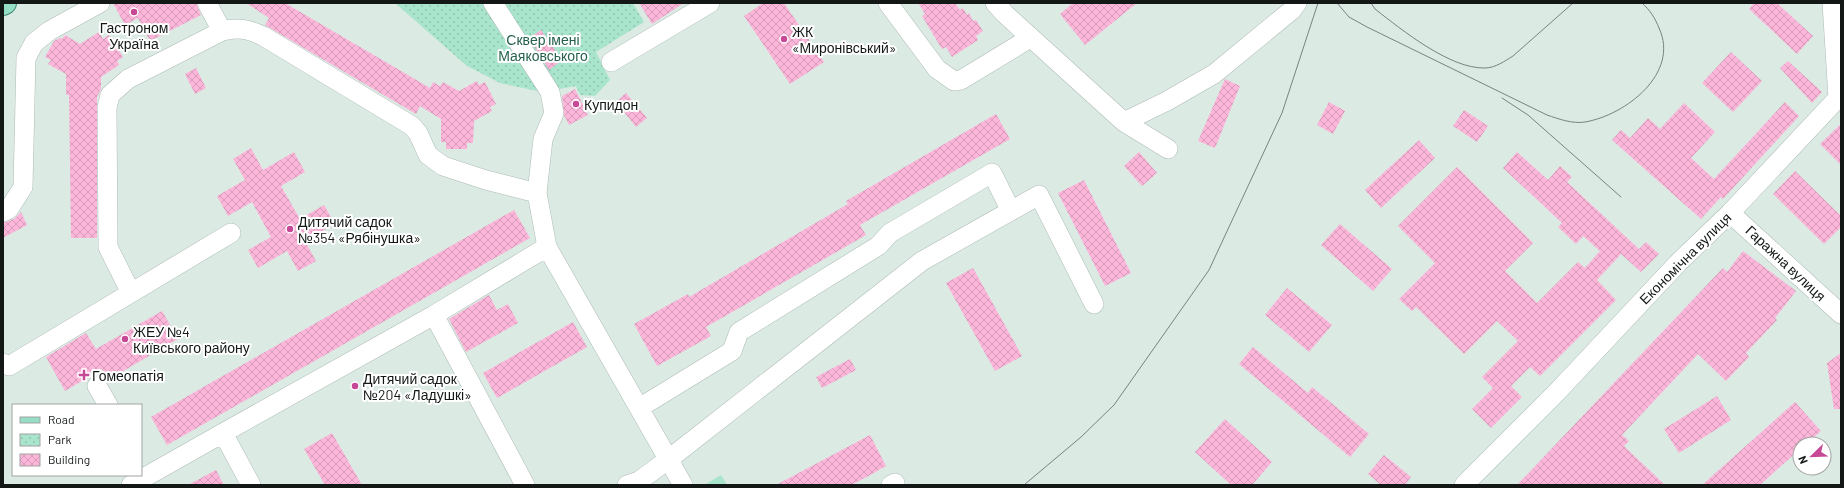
<svg xmlns="http://www.w3.org/2000/svg" width="1844" height="488" font-family="Barlow,sans-serif">
	<defs>
		<pattern id="park-dots" width="8" height="8" patternUnits="userSpaceOnUse"><rect width="8" height="8" fill="#a8e5cc"/><path d="M2 2h.1M6 6h.1" fill="none" stroke="#90c4ae" stroke-width="1.8" stroke-linecap="round"/></pattern>
		<pattern id="building-cross-hatch" width="8" height="8" patternUnits="userSpaceOnUse"><rect width="8" height="8" fill="#fbb6da"/><path d="M0 0l8 8M0 8l8-8" fill="none" stroke="#d69cba"/></pattern>
	</defs>
	<rect width="100%" height="100%" fill="#dceae4"/>
	<path fill="url(#park-dots)" d="M395,3H633L644,22L596,52L610,80L595,96L580,95L576,86L542,92L500,83L467,66Z"/>
	<path fill="#a8e5cc" d="M721,475L727,485H704Z"/>
	<path fill="url(#building-cross-hatch)" d="M113,3H196L201,15L150,41L138,18L125,25Z
		M246,3H285L430,88L433,82L440,86L443,82L459,91L477,81L479,85L485,82L496,104L490,107L492,111L474,121L473,143H467V149H446V142H441V119L420,106L416,114L353,77L265,25L269,18Z
		M639,3H684L652,24Z
		M763,3H784L824,62L790,84L744,16Z
		M918,3H955L960,10L963,8L967,15L969,13L973,21L976,20L983,31L976,36L978,40L952,57L946,47L942,49L922,16L925,14Z
		M1073,3H1137L1085,45L1060,14Z
		M1754,3H1777L1813,36L1797,54L1749,9Z
		M541,30L562,60L549,70L529,38Z
		M99,32L103,39L109,35L123,57L117,61L119,65L101,77V89L97,97V238H71L69,95H66V74L48,64L51,60L45,57L54,41L60,38L62,39L65,35L80,44Z
		M1731,52L1762,81L1733,112L1702,83Z
		M1788,61L1822,92L1812,103L1780,68Z
		M196,68L206,88L195,94L185,74Z
		M1225,79L1240,86L1215,148L1198,141Z
		M575,89L588,115L569,125L564,115L562,96Z
		M626,93L647,118L636,127L616,102Z
		M1329,102L1345,111L1333,134L1317,125Z
		M1785,102L1799,116L1723,199L1721,197L1701,219L1612,140L1621,130L1630,138L1648,118L1660,129L1684,103L1715,132L1691,158L1714,179Z
		M1464,110L1488,126L1477,142L1453,126Z
		M996,114L1010,139L860,225L866,235L706,327L711,336L657,366L634,324L688,294L689,297L848,204L846,201Z
		M1841,124V165L1820,144Z
		M1419,140L1435,158L1381,208L1365,190Z
		M251,148L263,170L294,152L305,172L281,186L300,219L324,205L335,224L305,241L316,261L298,271L287,251L258,268L248,250L271,237L252,202L228,216L217,196L245,180L233,159Z
		M1139,152L1157,173L1142,186L1124,166Z
		M1517,152L1548,180L1560,166L1572,177L1567,182L1639,249L1646,242L1659,254L1641,272L1621,254L1597,280L1616,300L1540,376L1530,367L1511,386L1522,397L1491,428L1472,409L1493,388L1482,377L1518,341L1497,321L1464,354L1416,307L1412,311L1399,299L1435,263L1398,226L1457,167L1533,243L1505,271L1537,303L1578,262L1585,268L1600,251L1583,236L1576,244L1558,227L1562,223L1503,168Z
		M1795,171L1841,216V227L1824,244L1773,194Z
		M1084,180L1131,273L1105,286L1058,193Z
		M514,210L530,238L167,445L151,417Z
		M21,212L27,225L3,238V223L14,219Z
		M1340,224L1392,269L1373,291L1321,245Z
		M1743,251L1796,291L1775,318L1777,320L1746,353L1749,357L1726,381L1698,354L1622,435L1629,441L1624,446L1665,485H1517L1723,268L1727,272Z
		M973,268L1022,356L995,371L946,283Z
		M1287,288L1332,325L1309,352L1265,315Z
		M489,295L497,310L508,304L518,323L466,352L449,319Z
		M162,311L178,339L108,380L102,369L65,391L46,357L86,333L96,349Z
		M573,322L587,347L497,398L483,373Z
		M1253,347L1308,393L1312,387L1369,434L1350,457L1239,364Z
		M1841,353V409H1834L1827,363Z
		M850,359L856,370L822,388L816,377Z
		M1717,396L1731,420L1679,453L1664,429Z
		M1795,402L1821,431L1806,444H1800V449L1760,485H1702Z
		M1225,419L1272,462L1252,485H1231L1195,452Z
		M332,433L362,485H325L304,449Z
		M870,435L886,466L865,478L851,485H776Z
		M1384,455L1411,477L1405,485H1381L1368,474Z
		M216,470L224,485H188Z"/>
	<g fill="none" stroke-linecap="round" stroke-linejoin="round">
		<defs>
			<path id="minor" d="M207,3L222,31
				M493,3L550,92L554,113L543,139L537,193
				M888,3L937,69L954,81L961,80L1030,38
				M995,3L1005,14L1124,122L1168,149
				M611,62L710,3
				M1124,122L1167,101L1214,74L1292,10L1297,3
				M3,212L9,209L23,187L26,58L34,43L49,31L100,3
				M1730,213L1841,314
				M547,247L683,485
				M131,293L108,247L107,108L110,95L128,79L222,31C238,27 248,29 263,36L412,126L418,133L428,155L443,166L486,180L537,193L547,247L434,315L223,433L251,485
				M434,315L525,485
				M3,363L9,366L231,233
				M97,386L108,405
				M639,408L732,351L739,332L878,246L890,233L992,173L1011,211
				M131,485L223,433
				M627,485L639,481L669,459L922,261L1039,195L1094,304
				M891,485L895,483
				M1464,485L1556,393L1678,263L1730,213L1838,98L1832,3"/>
			<path id="major" d="M3,4L5,3"/>
		</defs>
		<use href="#minor" stroke="#adbbb5" stroke-width="20"/>
		<use href="#major" stroke="#398a6e" stroke-width="24"/>
		<use href="#minor" stroke="#fff" stroke-width="19"/>
		<use href="#major" stroke="#95ddc5" stroke-width="22"/>
		<path stroke="#79837f" stroke-width="1" d="M1337,3L1349,17L1367,27L1547,115C1559,119 1572,124 1585,122C1626,115 1680,73 1659,28C1655,18 1650,10 1642,3
			M1371,3L1375,9C1402,30 1450,69 1485,68C1495,68 1505,61 1513,56L1573,3
			M1502,98L1528,115L1621,197
			M1024,485L1081,437L1114,405L1209,270L1282,113L1318,3"/>
	</g>
	<g fill="#c74895" stroke="#fff" stroke-width="1.5">
		<circle cx="134" cy="12" r="4"/>
		<circle cx="784" cy="39" r="4"/>
		<circle cx="576" cy="104" r="4"/>
		<circle cx="290" cy="229" r="4"/>
		<circle cx="125" cy="339" r="4"/>
		<path d="M82 369h4v4h4v4h-4v4h-4v-4h-4v-4h4z"/>
		<circle cx="355" cy="386" r="4"/>
	</g>
	<g text-anchor="middle" dominant-baseline="central" stroke-width="4" stroke-linejoin="round" paint-order="stroke">
		<g font-size="14" fill="#131816" stroke="#fff" text-anchor="start">
			<text x="134" y="27" text-anchor="middle">Гастроном<tspan x="134" dy="16">Україна</tspan></text>
			<text x="792" y="31">ЖК<tspan x="792" dy="16">«Миронівський»</tspan></text>
			<text x="584" y="104">Купидон</text>
			<text x="298" y="221">Дитячий садок<tspan x="298" dy="16">№354 «Рябінушка»</tspan></text>
			<text x="133" y="331">ЖЕУ №4<tspan x="133" dy="16">Київського району</tspan></text>
			<text x="92" y="375">Гомеопатія</text>
			<text x="363" y="378">Дитячий садок<tspan x="363" dy="16">№204 «Ладушкі»</tspan></text>
		</g>
		<g font-size="14" fill="#25624d" stroke="#fff">
			<text x="543" y="39">Сквер імені<tspan x="543" dy="16">Маяковського</tspan></text>
		</g>
		<g font-size="14" fill="#131816" stroke="#fff">
			<text transform="translate(1685 258) rotate(-45)">Економічна вулиця</text>
			<text transform="translate(1786 263) rotate(43)">Гаражна вулиця</text>
		</g>
	</g>
	<rect width="1844" height="488" fill="none" stroke="#131816" stroke-width="8"/>
	<rect x="12" y="404" width="130" height="72" fill="#ffffff" stroke="#a1a3a2"/>
	<rect x="20" y="417" width="20" height="6" fill="#95ddc5" stroke="#a1a3a2"/>
	<text x="48" y="424" font-size="12" fill="#131816">Road</text>
	<rect x="20" y="434" width="20" height="12" fill="url(#park-dots)" stroke="#a1a3a2"/>
	<text x="48" y="444" font-size="12" fill="#131816">Park</text>
	<rect x="20" y="454" width="20" height="12" fill="url(#building-cross-hatch)" stroke="#a1a3a2"/>
	<text x="48" y="464" font-size="12" fill="#131816">Building</text>
	<g transform="translate(1812 456) rotate(247)"><circle r="19" fill="#ffffff" stroke="#a1a3a2"/>
	<path d="M0-3L7 15L0 10L-7 15Z" fill="#c74895"/>
	<text y="-6" font-size="11" font-weight="bold" text-anchor="middle" fill="#131816">N</text>
	</g>
</svg>
